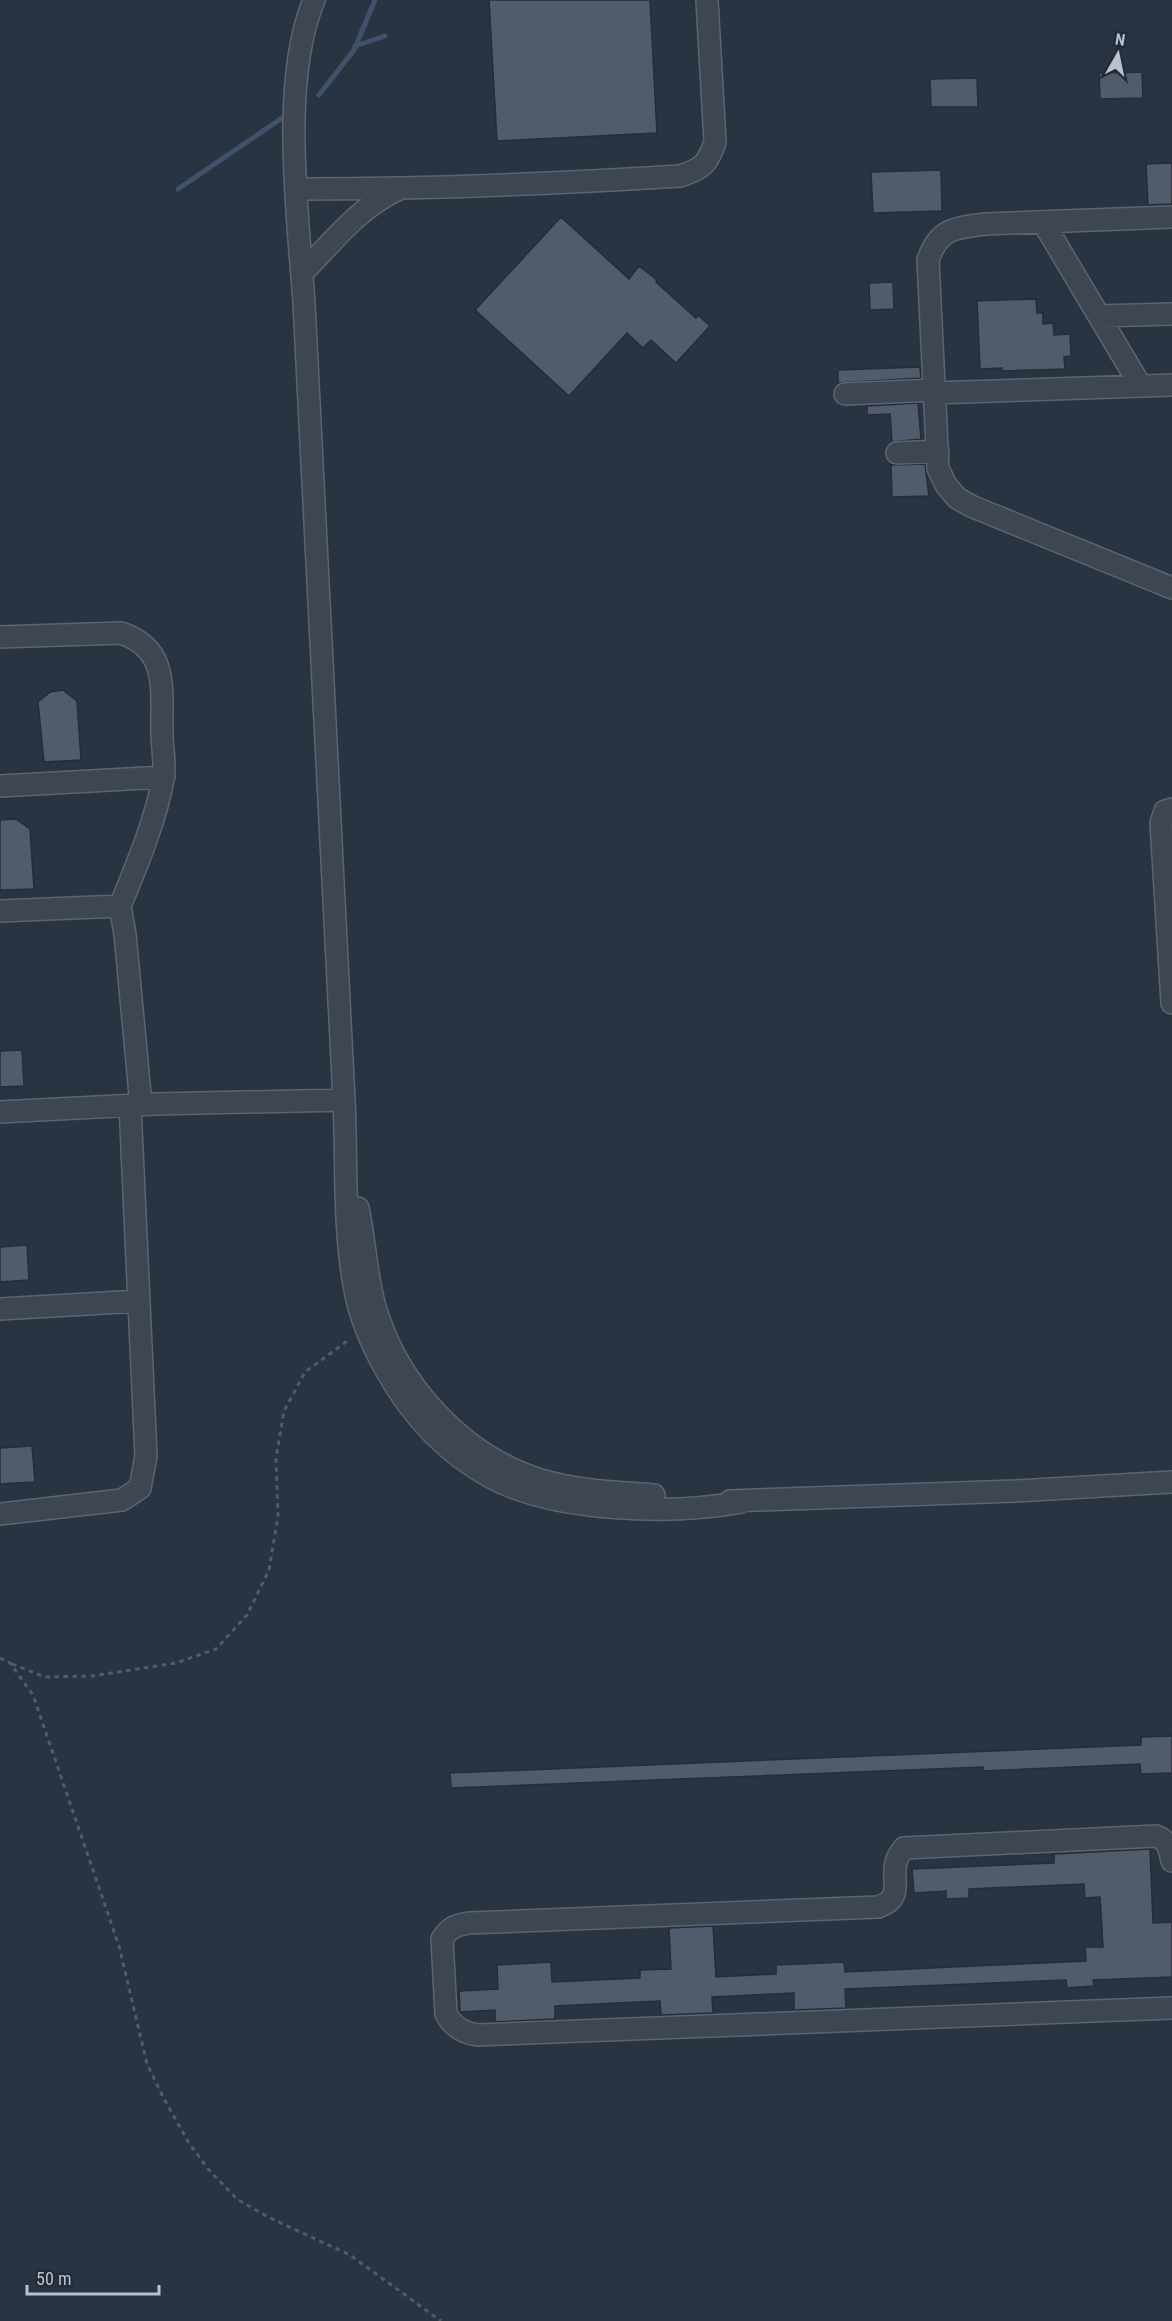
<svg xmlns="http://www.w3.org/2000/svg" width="1172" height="2321" font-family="'Roboto Condensed',sans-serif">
	<rect width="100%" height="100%" fill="#293442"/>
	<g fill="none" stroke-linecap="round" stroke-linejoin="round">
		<path stroke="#40516a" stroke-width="5" d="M355,46L385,36
			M319,95L354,50L375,0
			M178,189L285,116"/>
	</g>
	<path fill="#505b6b" stroke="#242d39" stroke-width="1.5" d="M489,0H650L657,133L497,141Z
		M1142,72L1143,98L1100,99L1099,73Z
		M977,78L978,107H931L930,79Z
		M1172,163V204L1148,205L1146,164Z
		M941,170L942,211L873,213L871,172Z
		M561,217L629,279L639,266L657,280L656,282L696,318L698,315L710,326L676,363L651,340L643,348L627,333L569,396L475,310Z
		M893,282L894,309L870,310L869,283Z
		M1036,299L1037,313H1043V324L1053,323L1054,335L1070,334L1071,356L1064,357L1065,369L1002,371V368L980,369L977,301Z
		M920,367L921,378L838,383V370Z
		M918,403L921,439L892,442L890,414L867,415V406Z
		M925,464L929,496L892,497L891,465Z
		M63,690L77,701L81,760L44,762L38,702L50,692Z
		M16,819L30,829L34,889L0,890V820Z
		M22,1050L24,1086L0,1087V1051Z
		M27,1245L29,1280L0,1282V1247Z
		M32,1446L35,1482L0,1484V1448Z
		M1172,1736V1773L1141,1774L1140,1764L983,1771V1767L451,1788L450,1773L1141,1745V1737Z
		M1150,1849L1153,1923L1172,1922V1977L1093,1980L1094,1986L1067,1988L1066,1980L845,1989L846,2008L794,2010V1993L712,1997L713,2013L661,2015L660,2001L555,2006V2019L495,2022V2010L460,2012L459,1991L498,1989L497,1965L551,1962L552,1982L640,1978V1970L671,1969L669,1928L713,1926L716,1977L776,1974V1965L844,1962L845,1972L1086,1961L1085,1947H1103L1100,1897L1085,1898L1084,1884L969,1889V1898L946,1899V1891L914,1893L912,1869L1054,1863V1854Z"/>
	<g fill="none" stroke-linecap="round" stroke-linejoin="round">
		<defs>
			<path id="minor" d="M314,0C280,82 298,215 304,303L344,1100C347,1163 343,1227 355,1290C360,1318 372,1345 386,1370C411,1415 446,1453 492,1478C557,1512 671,1515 742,1502
				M297,189C424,189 552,184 680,176C702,169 708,164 715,142L707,0
				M1172,217L986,224C955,228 939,228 928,260L938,468L946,485L957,498L971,506L1172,588
				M1043,222L1140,385
				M302,273C332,243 358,208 397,190
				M1099,316L1172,314
				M934,393L1172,385
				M845,394L934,390
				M897,453L938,451
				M0,637L121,633C170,649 161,691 162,733C162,748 166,765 163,779C156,820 136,867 120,906
				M0,786L164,777
				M1172,809L1165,811L1161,823L1172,1003
				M0,911L120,906L125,934L141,1105
				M0,1112L155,1104L344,1100
				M358,1208C365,1241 366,1275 375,1307C398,1385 462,1456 541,1480C577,1491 617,1492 654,1495
				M0,1309L139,1301
				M730,1501L1015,1491L1172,1482
				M0,1514L122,1500L140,1488L146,1456L130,1105
				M1172,1861C1169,1849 1169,1841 1156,1836L904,1848C882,1872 911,1896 878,1907L469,1923C456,1925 450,1927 442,1939L446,2014C453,2027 463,2033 478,2035L1172,2008"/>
		</defs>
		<use href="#minor" stroke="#5c646f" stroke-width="24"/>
		<path stroke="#4c5f62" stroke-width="3" stroke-dasharray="4.5 4.5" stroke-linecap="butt" d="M0,1658L10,1663L33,1695L119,1946L147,2064L163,2097L189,2143L208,2169L237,2199L268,2217L350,2255L441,2321
			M12,1664L45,1677L92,1676L176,1663L216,1649L247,1615L269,1570L278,1516L276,1458L284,1411L305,1372L350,1339"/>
		<use href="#minor" stroke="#3e4652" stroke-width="21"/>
	</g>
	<g transform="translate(1118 54) rotate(9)" stroke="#222b37" stroke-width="4.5" paint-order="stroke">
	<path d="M0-4.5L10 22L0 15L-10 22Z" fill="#bbc1cc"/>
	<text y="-9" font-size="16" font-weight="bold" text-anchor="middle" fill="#bbc1cc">N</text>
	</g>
	<path d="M27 2285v9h132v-9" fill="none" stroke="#bbc1cc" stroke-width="3"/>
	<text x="36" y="2285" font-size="18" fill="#bbc1cc" stroke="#222b37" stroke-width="4.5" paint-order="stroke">50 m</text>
</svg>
